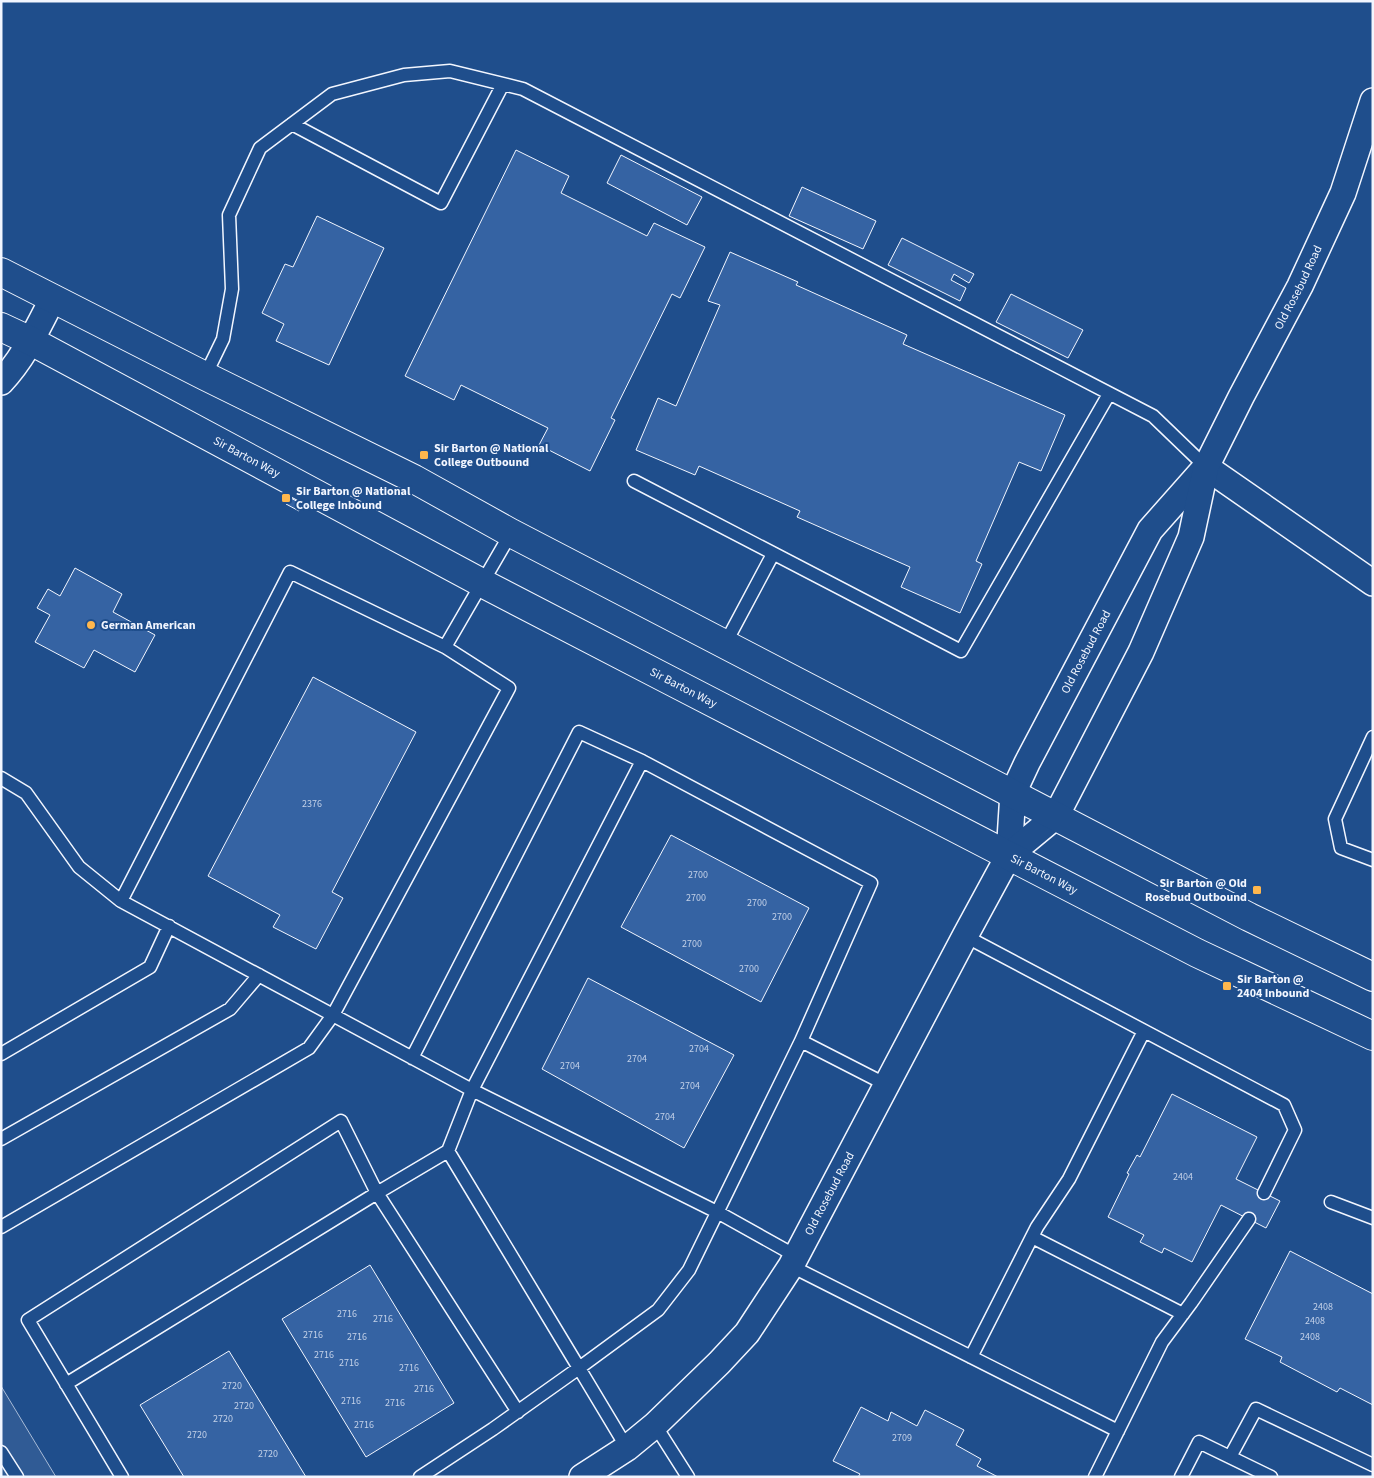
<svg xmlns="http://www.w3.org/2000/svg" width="1374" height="1478" font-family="'Source Sans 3',sans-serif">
	<rect width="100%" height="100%" fill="#1f4e8c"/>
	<path fill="#305b95" stroke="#a8bbd7" d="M1,1386L56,1477H1Z"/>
	<path fill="#3563a3" stroke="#f2f6ff" d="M516,150L569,176L561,193L647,236L654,223L705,247L680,298L672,294L611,418L615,420L590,471L539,445L548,428L461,385L454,400L405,376Z
		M621,155L702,197L687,225L607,183Z
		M802,187L876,221L863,249L789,216Z
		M317,216L384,248L329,365L276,341L284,324L262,313L285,264L293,267Z
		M902,238L974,274L969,283L954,274L951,280L966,288L960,301L888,265Z
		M730,252L798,282L796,285L907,335L903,344L1065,415L1041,471L1019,462L976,561L982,564L960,613L901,587L910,567L797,517L800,511L699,466L695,475L636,450L658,398L676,406L720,305L708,301Z
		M1011,294L1083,330L1068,358L996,322Z
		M289,497L302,504L299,511L286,504Z
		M75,568L122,594L113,612L155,635L135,672L94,650L84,668L35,642L50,615L37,608L48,589L60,596Z
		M313,677L416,732L332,892L343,898L316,949L273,927L280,915L208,876Z
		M671,835L809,908L761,1002L621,927Z
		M588,978L734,1055L684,1148L542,1069Z
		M1172,1094L1257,1137L1236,1179L1280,1201L1266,1228L1221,1205L1192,1262L1164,1248L1162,1253L1140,1242L1144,1235L1108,1217L1129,1174L1127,1173L1137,1155L1140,1157Z
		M1290,1251L1373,1294V1405L1340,1388L1337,1392L1280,1362L1282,1357L1245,1339Z
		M370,1265L454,1403L366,1457L282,1319Z
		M229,1351L306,1477H184L140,1405Z
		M861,1407L888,1421L891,1412L917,1426L925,1410L964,1430L956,1445L981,1459L977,1466L998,1477H858L860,1474L833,1461Z"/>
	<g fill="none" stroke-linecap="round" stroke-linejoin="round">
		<defs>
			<path id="service" d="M292,124L441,203L503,84
				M205,376L223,339L232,289L229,215L260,148L332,94L404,75L450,71L523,89L1153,416L1206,467
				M634,481L961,651L1109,394
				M511,533L445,647L290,572L121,901L472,1090L448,1151L579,1368L658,1310L689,1270L801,1041
				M725,644L773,554
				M1373,737L1335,819L1341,848L1373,860
				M1,778L26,793L79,867L121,901
				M965,936L1284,1105L1295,1130L1264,1193
				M1,1054L150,967L169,926
				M412,1058L579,732L642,761
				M1,1139L230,1009L259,975
				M1331,1202L1373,1218
				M1,1227L309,1048L333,1015L509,688L445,647
				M1032,1237L1183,1314
				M796,1256L719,1213L472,1090L642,761L871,883L801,1041L887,1085
				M791,1266L1118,1431
				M971,1357L1037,1227L1069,1179L1144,1031
				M66,1384L377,1193L518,1412
				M655,1425L688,1477
				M1,1452L17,1477
				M1230,1457L1256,1409L1373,1465
				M122,1477L28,1320L341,1121L377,1193L448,1151
				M420,1477L493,1429L579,1368L627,1448
				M1095,1477L1162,1342L1191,1303L1249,1219
				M1181,1477L1199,1442L1271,1477"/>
			<g id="minor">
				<path d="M1,382C24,358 38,327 53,298"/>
				<path d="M1206,467L1373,583"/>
				<path id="s1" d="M1009,855L1013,793L1027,763L1150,530L1204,469"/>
				<path id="s2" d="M582,1477L627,1448L655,1425L719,1363L747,1333L791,1266L965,936L1009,855L1056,816L1141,652L1191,537L1206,467L1241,397L1300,286L1343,193L1373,101"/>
			</g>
			<g id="secondary">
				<path d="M1,272L205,376L414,479L511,533L1249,917L1373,977"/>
				<path id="s3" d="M1,327L31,341L482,583L671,681L1197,953L1373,1036"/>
			</g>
		</defs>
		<use href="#service" stroke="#f2f6ff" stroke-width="15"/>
		<use href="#minor" stroke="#f2f6ff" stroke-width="28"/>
		<use href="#secondary" stroke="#f2f6ff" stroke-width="30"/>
		<use href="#service" stroke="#1f4e8c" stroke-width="12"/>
		<use href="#minor" stroke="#1f4e8c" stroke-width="25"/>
		<use href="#secondary" stroke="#1f4e8c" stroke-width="28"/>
	</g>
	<g fill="#ffb74d" stroke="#1f4e8c" stroke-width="2">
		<rect x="419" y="450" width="10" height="10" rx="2.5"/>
		<rect x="281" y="493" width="10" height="10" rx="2.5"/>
		<circle cx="91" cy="625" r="5"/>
		<rect x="1252" y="885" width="10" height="10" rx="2.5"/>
		<rect x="1222" y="981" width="10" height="10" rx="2.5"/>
	</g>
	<g text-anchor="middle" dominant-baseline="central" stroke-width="4" stroke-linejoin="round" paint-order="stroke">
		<g font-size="10" fill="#c3d1e8">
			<text x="312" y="804">2376</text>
			<text x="698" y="875">2700</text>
			<text x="696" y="898">2700</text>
			<text x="757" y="903">2700</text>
			<text x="782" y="917">2700</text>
			<text x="692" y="944">2700</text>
			<text x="749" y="969">2700</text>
			<text x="699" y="1049">2704</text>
			<text x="637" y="1059">2704</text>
			<text x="570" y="1066">2704</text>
			<text x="690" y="1086">2704</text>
			<text x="665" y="1117">2704</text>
			<text x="1183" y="1177">2404</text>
			<text x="1323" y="1307">2408</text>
			<text x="347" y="1314">2716</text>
			<text x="383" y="1319">2716</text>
			<text x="1315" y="1321">2408</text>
			<text x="313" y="1335">2716</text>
			<text x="357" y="1337">2716</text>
			<text x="1310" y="1337">2408</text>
			<text x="324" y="1355">2716</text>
			<text x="349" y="1363">2716</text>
			<text x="409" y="1368">2716</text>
			<text x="232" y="1386">2720</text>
			<text x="424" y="1389">2716</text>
			<text x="351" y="1401">2716</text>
			<text x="395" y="1403">2716</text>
			<text x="244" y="1406">2720</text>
			<text x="223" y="1419">2720</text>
			<text x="364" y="1425">2716</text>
			<text x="197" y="1435">2720</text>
			<text x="902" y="1438">2709</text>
			<text x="268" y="1454">2720</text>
		</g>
		<g font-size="12" fill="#f2f6ff" stroke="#1f4e8c">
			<text stroke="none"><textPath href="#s2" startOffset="1410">Old Rosebud Road</textPath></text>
			<text stroke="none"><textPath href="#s3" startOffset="278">Sir Barton Way</textPath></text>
			<text stroke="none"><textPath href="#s1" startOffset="221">Old Rosebud Road</textPath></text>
			<text stroke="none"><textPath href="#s3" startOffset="772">Sir Barton Way</textPath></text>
			<text stroke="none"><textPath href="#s3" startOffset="1178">Sir Barton Way</textPath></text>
			<text stroke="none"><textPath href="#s2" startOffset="382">Old Rosebud Road</textPath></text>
		</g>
		<g font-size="12" font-weight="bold" fill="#f2f6ff" stroke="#1f4e8c" text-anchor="start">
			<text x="434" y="448">Sir Barton @ National<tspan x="434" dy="14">College Outbound</tspan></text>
			<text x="296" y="491">Sir Barton @ National<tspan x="296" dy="14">College Inbound</tspan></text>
			<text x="101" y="625">German American</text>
			<text x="1247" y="883" text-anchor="end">Sir Barton @ Old<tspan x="1247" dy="14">Rosebud Outbound</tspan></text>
			<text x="1237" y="979">Sir Barton @<tspan x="1237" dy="14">2404 Inbound</tspan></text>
		</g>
	</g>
	<rect width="1374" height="1478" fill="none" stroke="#f2f6ff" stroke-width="5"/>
</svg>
